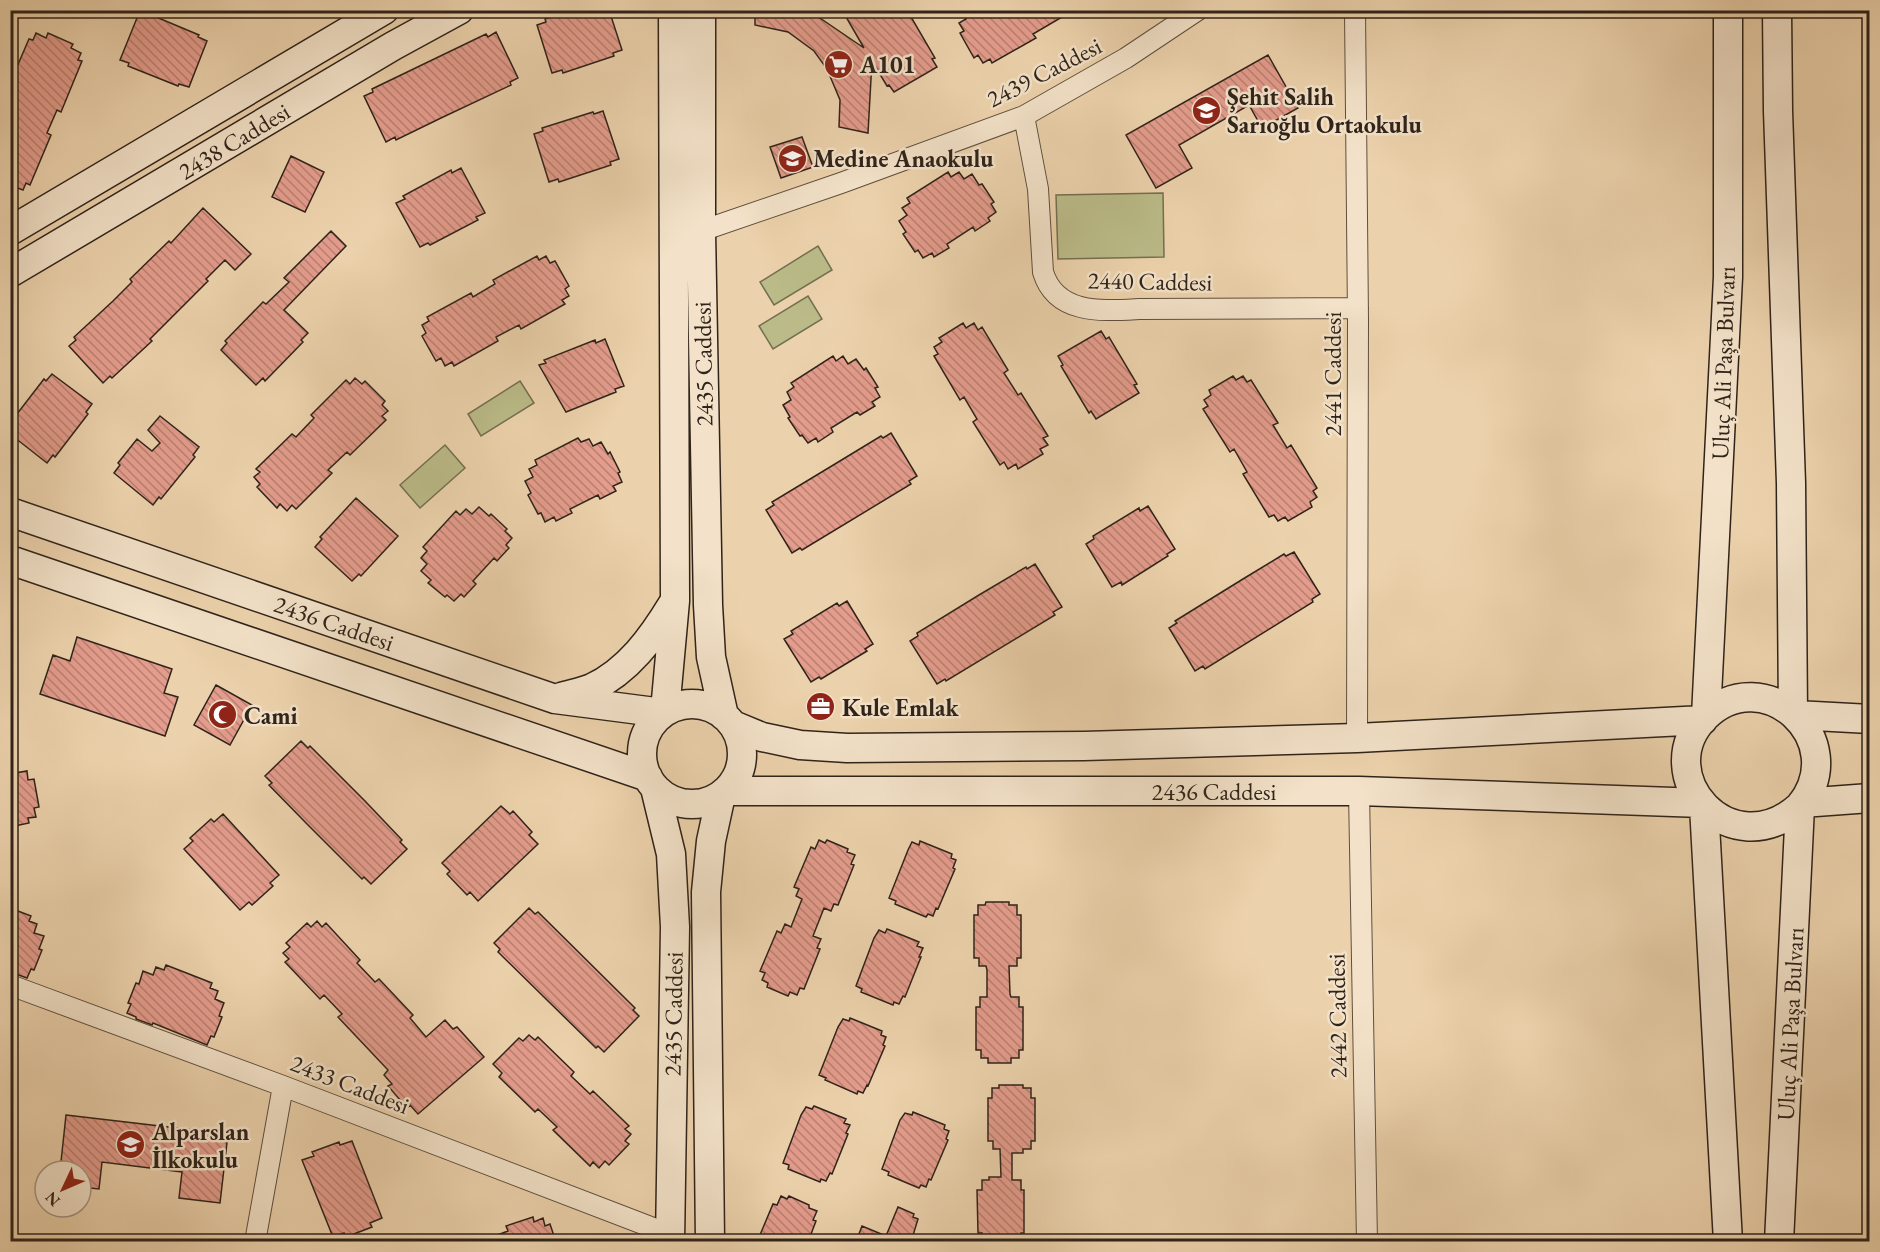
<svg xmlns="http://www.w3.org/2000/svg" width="1880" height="1252" font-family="'EB Garamond',serif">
	<defs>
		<pattern id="building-back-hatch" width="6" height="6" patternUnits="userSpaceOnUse" patternTransform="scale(1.5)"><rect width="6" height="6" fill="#e49c8c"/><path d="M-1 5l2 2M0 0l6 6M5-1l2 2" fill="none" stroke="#b97f72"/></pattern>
	</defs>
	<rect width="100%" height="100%" fill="#ecd2ac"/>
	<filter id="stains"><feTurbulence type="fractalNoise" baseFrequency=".00333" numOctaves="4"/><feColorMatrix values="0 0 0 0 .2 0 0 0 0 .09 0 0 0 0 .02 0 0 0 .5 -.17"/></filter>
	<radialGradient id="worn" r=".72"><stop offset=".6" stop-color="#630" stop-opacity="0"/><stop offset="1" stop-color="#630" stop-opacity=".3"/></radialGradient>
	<path fill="#babb88" stroke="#746f51" stroke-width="1.5" d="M1163,193L1164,257L1058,259L1056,195Z
		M818,246L832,270L774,305L760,282Z
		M808,296L822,319L773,349L759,326Z
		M520,381L534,403L481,436L468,414Z
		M445,445L465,468L420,508L400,485Z"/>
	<path fill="url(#building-back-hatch)" stroke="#2f231a" stroke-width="1.5" d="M572,10H609L622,50L613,53L614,56L563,73L562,70L552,73L537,25L546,22L545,19Z
		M755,10H808L864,48L842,10H907L935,58L932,59L937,67L894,92L889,85L887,86L872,61L868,133L839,127L840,100L827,69L814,51L788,32L755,25Z
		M971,10H1074L1033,34L1036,38L992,63L990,59L983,63L978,55L974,58L960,33L964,31L959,23L966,19L964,15Z
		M139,13L148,17L149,14L199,35L198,37L207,41L189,87L179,84L178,86L128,66L129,63L120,60Z
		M496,32L518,78L510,82L511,85L441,118L396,140L395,137L386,142L364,96L373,92L372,89L486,34L488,37Z
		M36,33L46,38L48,33L73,44L71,48L81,53L78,60L82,61L61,112L57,110L47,133L51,135L30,185L26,183L23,190L10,185V83L29,39L33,40Z
		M1268,55L1298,108L1262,128L1249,105L1179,145L1192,168L1156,188L1126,135Z
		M603,111L619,159L610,162L611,165L559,182L558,179L549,182L534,134L543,131L542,128L593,112L594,114Z
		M802,137L813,167L781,178L770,147Z
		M291,156L324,172L305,212L272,197Z
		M461,168L485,213L476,217L478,220L430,245L428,243L420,247L396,203L405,199L403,196L451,170L452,173Z
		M948,172L951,177L959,172L964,179L972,174L979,185L982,184L994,202L991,204L996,212L988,218L990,221L975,231L973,227L947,244L949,248L934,257L932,253L923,258L918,250L915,252L903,234L906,232L899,221L907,215L902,208L910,203L907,198Z
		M203,208L251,254L235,270L225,260L206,279L208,281L150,339L152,341L112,378L110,376L103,383L69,346L76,340L74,337L113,301L132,282L130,279L169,241L171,243Z
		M331,231L346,246L284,310L308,333L301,340L303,342L265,381L263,378L256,385L221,350L227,343L225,341L263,302L266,304L289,282L284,278Z
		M537,256L539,260L546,256L550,263L555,261L569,286L565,289L569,296L562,300L565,304L521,329L519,325L496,337L498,341L454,366L452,362L445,366L441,358L436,361L422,336L426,333L422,325L429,321L427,317L471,293L473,297L495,284L493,280Z
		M963,323L966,328L974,323L978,330L982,327L1008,370L1004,373L1018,395L1021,393L1048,436L1043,438L1048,445L1040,449L1043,454L1018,469L1016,464L1008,469L1004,462L1000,465L973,422L977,419L964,397L960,400L934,356L938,354L934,347L942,342L939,338Z
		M1101,331L1106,339L1109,337L1137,384L1134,385L1139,393L1096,419L1091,411L1089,413L1061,366L1063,365L1058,356Z
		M605,339L624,386L615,389L616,392L566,412L539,365L546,363L544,360L595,340L596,343Z
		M833,356L836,361L843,356L848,364L856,359L864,370L866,368L878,387L875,388L880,397L872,402L875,406L860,415L857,412L831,428L833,432L818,442L816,438L808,443L802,435L800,436L788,418L790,417L783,405L791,400L787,392L794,387L791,383Z
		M52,374L92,404L86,412L88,414L55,457L53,455L47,463L10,434V423L44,379L46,381Z
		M1233,376L1236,380L1243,376L1247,382L1251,380L1278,423L1273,425L1287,448L1291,445L1317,488L1313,491L1317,497L1310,502L1312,507L1288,521L1285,517L1278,521L1274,515L1269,517L1243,474L1247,472L1234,449L1230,452L1203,409L1208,406L1204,400L1211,395L1209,390Z
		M355,378L362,384L365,381L385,401L382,405L388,411L382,416L386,420L350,455L347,452L328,470L332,473L296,509L292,505L287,511L280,504L277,508L257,487L260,484L254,477L260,472L256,469L292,434L296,437L314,418L311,415L346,380L350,384Z
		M160,416L199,447L193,455L195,457L161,499L159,497L153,505L114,473L120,465L118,463L137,439L152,451L160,443L148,430Z
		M891,433L917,476L909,481L911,484L802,550L800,548L792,553L766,510L774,505L772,502L835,464L881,436L883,438Z
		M578,438L581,442L589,439L593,446L601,442L608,454L610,452L620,472L618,473L622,482L613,486L616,491L600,499L598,495L570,509L572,513L556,521L554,517L545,522L541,513L538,514L528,495L531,493L525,481L533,477L529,469L537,465L535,460Z
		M356,498L398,536L361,576L359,574L352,581L315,547L322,539L320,537Z
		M1148,506L1175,549L1167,554L1168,556L1122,585L1121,582L1112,587L1086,544L1094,539L1093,536L1139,508L1140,511Z
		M479,507L489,516L491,514L507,529L505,531L512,538L506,545L509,548L497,561L494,558L473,581L476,584L464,597L461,594L454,601L447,595L445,597L428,583L431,580L421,571L427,564L421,558L427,551L423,547L456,511L460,515L466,509L472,514Z
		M1294,552L1320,594L1312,599L1313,602L1205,669L1203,666L1195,671L1169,628L1177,623L1175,621L1243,579L1284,554L1286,556Z
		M1035,564L1062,607L1053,612L1055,615L946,681L945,679L937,684L910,641L918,636L917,633L979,595L1026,567L1027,569Z
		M847,601L873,644L865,649L867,651L821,679L819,677L811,682L784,639L793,634L791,631L837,603L839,606Z
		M77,637L172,669L164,693L178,697L165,736L40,694L53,655L70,661Z
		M216,685L252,705L230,745L194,725Z
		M301,741L308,748L310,746L365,801L402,840L400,842L407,849L371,884L364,877L362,879L307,824L269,785L272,783L265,776Z
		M27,771L28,780L34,779L39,807L34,808L36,817L28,818L29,823L10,827V774Z
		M501,806L510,814L513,811L532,832L529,835L538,844L478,901L470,892L467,895L447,874L450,871L442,863Z
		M223,814L279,875L270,883L273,886L252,905L249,902L240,910L184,849L193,841L190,838L211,819L214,822Z
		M819,840L825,843L827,840L848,849L847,852L855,855L851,864L854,865L838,905L834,904L831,911L824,908L813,936L821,939L817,948L820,949L804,989L800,988L797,995L790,992L788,996L767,987L768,983L762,980L765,973L760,971L777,931L781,933L785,924L791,927L802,899L796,896L799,889L794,887L811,847L815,849Z
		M920,841L952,854L951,858L956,860L953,868L955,869L938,909L936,908L933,916L928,914L926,917L895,904L896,901L889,898L908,850L912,842L919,845Z
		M986,902H1009V905H1017V915H1021V958H1017V966H1009L1010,994L1011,997H1019V1007H1023V1050H1019V1058H1011V1063H988V1058H981V1050H976V1007H980V997H987V970L986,966H979V958H974V915H978V905H985Z
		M10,908L31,916L29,921L37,924L34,933L44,936L39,949L42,950L34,970L31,969L27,978L10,972Z
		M529,908L535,914L538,912L635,1008L633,1010L639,1016L604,1052L598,1046L596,1048L498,952L500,949L494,943Z
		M317,921L322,927L326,923L360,960L357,963L375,982L379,979L413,1015L410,1018L426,1037L445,1020L453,1029L457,1027L484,1057L418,1114L410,1105L407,1108L388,1086L392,1084L384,1075L388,1070L338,1017L342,1014L324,995L320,999L285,962L289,959L283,953L290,947L286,943L307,923L311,927Z
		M887,929L919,942L917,946L923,948L919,957H921L905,997L903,996L899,1004L894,1002L893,1005L861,992L862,989L856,986L874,938L879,930L885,933Z
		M166,965L212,983L210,988L218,991L215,999L224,1003L219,1016L222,1017L214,1037L211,1036L207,1045L153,1023L152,1025L136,1019V1017L127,1013L131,1004L128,1003L136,983L139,984L143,971L153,975L156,967L164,970Z
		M850,1018L882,1031L881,1035L886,1037L883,1045L885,1046L868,1086L867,1085L863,1093L858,1091L857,1094L825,1080L826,1078L819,1075L838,1027L843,1019L849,1021Z
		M529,1035L535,1040L538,1037L574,1072L571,1076L590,1094L593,1091L629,1126L625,1129L631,1134L625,1141L629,1144L609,1165L605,1161L599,1168L593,1162L590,1166L553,1130L557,1127L538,1109L535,1112L499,1077L502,1073L493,1064L519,1038L523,1041Z
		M999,1085H1023V1088H1031V1098H1035V1141H1031V1149H1023V1153H1012V1180H1021V1190H1024V1233H1021V1241H982V1233H978L977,1190H982V1180H989V1177H1001L1000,1149H993V1141H988V1098H992V1088H999Z
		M814,1106L846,1119L844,1123L850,1125L846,1133L848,1134L832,1174L830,1173L826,1181L821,1179L820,1182L788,1169L789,1165L783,1163L801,1115L806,1107L812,1109Z
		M913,1112L945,1125L944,1129L949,1131L946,1139L948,1140L931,1180L929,1179L926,1187L921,1185L919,1188L888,1175L889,1172L882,1169L900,1120L905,1113L912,1115Z
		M66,1115L228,1134L220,1203L179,1198L182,1172L102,1162L99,1189L81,1187V1171H60Z
		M352,1141L382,1218L370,1223L372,1227L346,1237L344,1233L333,1237L302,1160L314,1156L312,1152L339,1142L340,1145Z
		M781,1196L787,1199L789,1196L809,1205V1208L817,1211L813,1220L816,1221L808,1242H757L773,1204L777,1205Z
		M898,1207L914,1214L913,1217L918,1219L911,1242H856L862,1226L886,1236Z
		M533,1217L534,1222L543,1218L545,1226L550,1224L556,1242H485L484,1240L508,1231L506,1226Z"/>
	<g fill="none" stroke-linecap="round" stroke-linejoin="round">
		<defs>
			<path id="street" d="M1355,10L1358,320L1357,738
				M1024,116L1038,189L1043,272C1056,315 1102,311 1139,309L1358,308
				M701,231L841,183L1024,116L1126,58L1198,10
				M1359,791L1367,1242
				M10,985L283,1086L669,1234
				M255,1242L283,1086"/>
			<path id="secondary" d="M701,10V231L708,605L711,657L724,716
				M1777,10L1778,111L1791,483L1793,713
				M10,231L384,10
				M10,273L393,46L459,10
				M10,512L555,699L663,713
				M10,560L648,777
				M561,697C571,694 583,692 592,688C628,671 652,638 672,605
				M642 754a50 50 0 1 1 100 0a50 50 0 1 1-100 0Z
				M665,711L675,601L673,10
				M1796,715L1870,719
				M1706,716L1728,277V10
				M733,725L762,737L800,745L847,748L1084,746L1357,738L1703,720
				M655,788L671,854L675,927L670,1242
				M726,791H1359L1702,803
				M1802,803L1870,798
				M1704,806L1728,1242
				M710,1242L706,892L711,841L721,795
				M1779,1242L1800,806C1853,740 1763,659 1705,717C1648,775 1731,868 1800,806"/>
		</defs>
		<use href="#street" stroke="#5e4f3e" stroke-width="22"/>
		<use href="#secondary" stroke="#2f231a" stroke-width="31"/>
		<use href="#street" stroke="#f3e2c9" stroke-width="20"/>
		<use href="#secondary" stroke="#f3e2c9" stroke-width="28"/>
	</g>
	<defs>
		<symbol id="supermarket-disc" viewBox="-11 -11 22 22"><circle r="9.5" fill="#8f2418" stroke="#f3e2c9"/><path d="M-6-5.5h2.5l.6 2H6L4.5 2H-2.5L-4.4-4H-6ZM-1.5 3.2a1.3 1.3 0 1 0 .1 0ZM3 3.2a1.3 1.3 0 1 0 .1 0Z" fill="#fff"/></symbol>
		<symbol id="school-disc" viewBox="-11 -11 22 22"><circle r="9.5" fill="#8f2418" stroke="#f3e2c9"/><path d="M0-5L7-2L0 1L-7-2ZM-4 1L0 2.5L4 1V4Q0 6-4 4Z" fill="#fff"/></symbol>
		<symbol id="office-disc" viewBox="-11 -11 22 22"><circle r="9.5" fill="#8f2418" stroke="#f3e2c9"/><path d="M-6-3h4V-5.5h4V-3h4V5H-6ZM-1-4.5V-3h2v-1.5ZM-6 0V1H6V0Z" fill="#fff"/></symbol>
		<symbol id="mosque-disc" viewBox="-11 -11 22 22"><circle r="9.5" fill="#8f2418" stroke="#f3e2c9"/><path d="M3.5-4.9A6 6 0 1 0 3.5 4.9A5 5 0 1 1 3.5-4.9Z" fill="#fff"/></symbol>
	</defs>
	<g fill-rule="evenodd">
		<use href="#supermarket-disc" x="822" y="48" width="33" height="33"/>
		<use href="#school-disc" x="1190" y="94" width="33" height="33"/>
		<use href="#school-disc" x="776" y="142" width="33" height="33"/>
		<use href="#office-disc" x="804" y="690" width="33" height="33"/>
		<use href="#mosque-disc" x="206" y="698" width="33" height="33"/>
		<use href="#school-disc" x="114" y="1128" width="33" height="33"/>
	</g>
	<g text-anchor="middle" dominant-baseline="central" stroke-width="5" stroke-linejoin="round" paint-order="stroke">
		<g font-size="24" font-weight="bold" fill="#2f231a" stroke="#f3e2c9" text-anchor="start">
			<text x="860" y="64">A101</text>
			<text x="1227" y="96">Şehit Salih<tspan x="1227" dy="28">Sarıoğlu Ortaokulu</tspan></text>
			<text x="813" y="158">Medine Anaokulu</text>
			<text x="842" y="707">Kule Emlak</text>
			<text x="244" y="715">Cami</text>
			<text x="152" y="1131">Alparslan<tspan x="152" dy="28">İlkokulu</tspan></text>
		</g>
		<g font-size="24" fill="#2f231a" stroke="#f3e2c9">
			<text transform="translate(1044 72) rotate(-27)">2439 Caddesi</text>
			<text transform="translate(234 141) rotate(-31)">2438 Caddesi</text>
			<text transform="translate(1150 281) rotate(1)">2440 Caddesi</text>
			<text transform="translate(1723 363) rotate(-88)">Uluç Ali Paşa Bulvarı</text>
			<text transform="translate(703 364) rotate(-91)">2435 Caddesi</text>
			<text transform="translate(1332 374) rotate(-90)">2441 Caddesi</text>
			<text transform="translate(334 623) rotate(19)">2436 Caddesi</text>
			<text x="1214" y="791">2436 Caddesi</text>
			<text transform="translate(673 1014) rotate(-89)">2435 Caddesi</text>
			<text transform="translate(1337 1016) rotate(-91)">2442 Caddesi</text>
			<text transform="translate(1790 1024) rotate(-87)">Uluç Ali Paşa Bulvarı</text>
			<text transform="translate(350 1084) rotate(21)">2433 Caddesi</text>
		</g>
	</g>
	<rect width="1880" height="1252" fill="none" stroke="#ecd2ac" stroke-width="36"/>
	<rect x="12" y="12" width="1856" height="1228" fill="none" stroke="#2f231a" stroke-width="3"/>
	<rect x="18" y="18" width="1844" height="1216" fill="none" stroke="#2f231a" stroke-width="1.5"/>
	<g transform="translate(63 1189) rotate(226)"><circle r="28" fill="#f3e2c9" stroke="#a59683" stroke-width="1.5"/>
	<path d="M0-4.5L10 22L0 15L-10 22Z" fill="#8f2418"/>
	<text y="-9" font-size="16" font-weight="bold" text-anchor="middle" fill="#2f231a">N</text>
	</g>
	<rect width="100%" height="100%" filter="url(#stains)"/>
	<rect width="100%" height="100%" fill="url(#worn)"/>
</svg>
